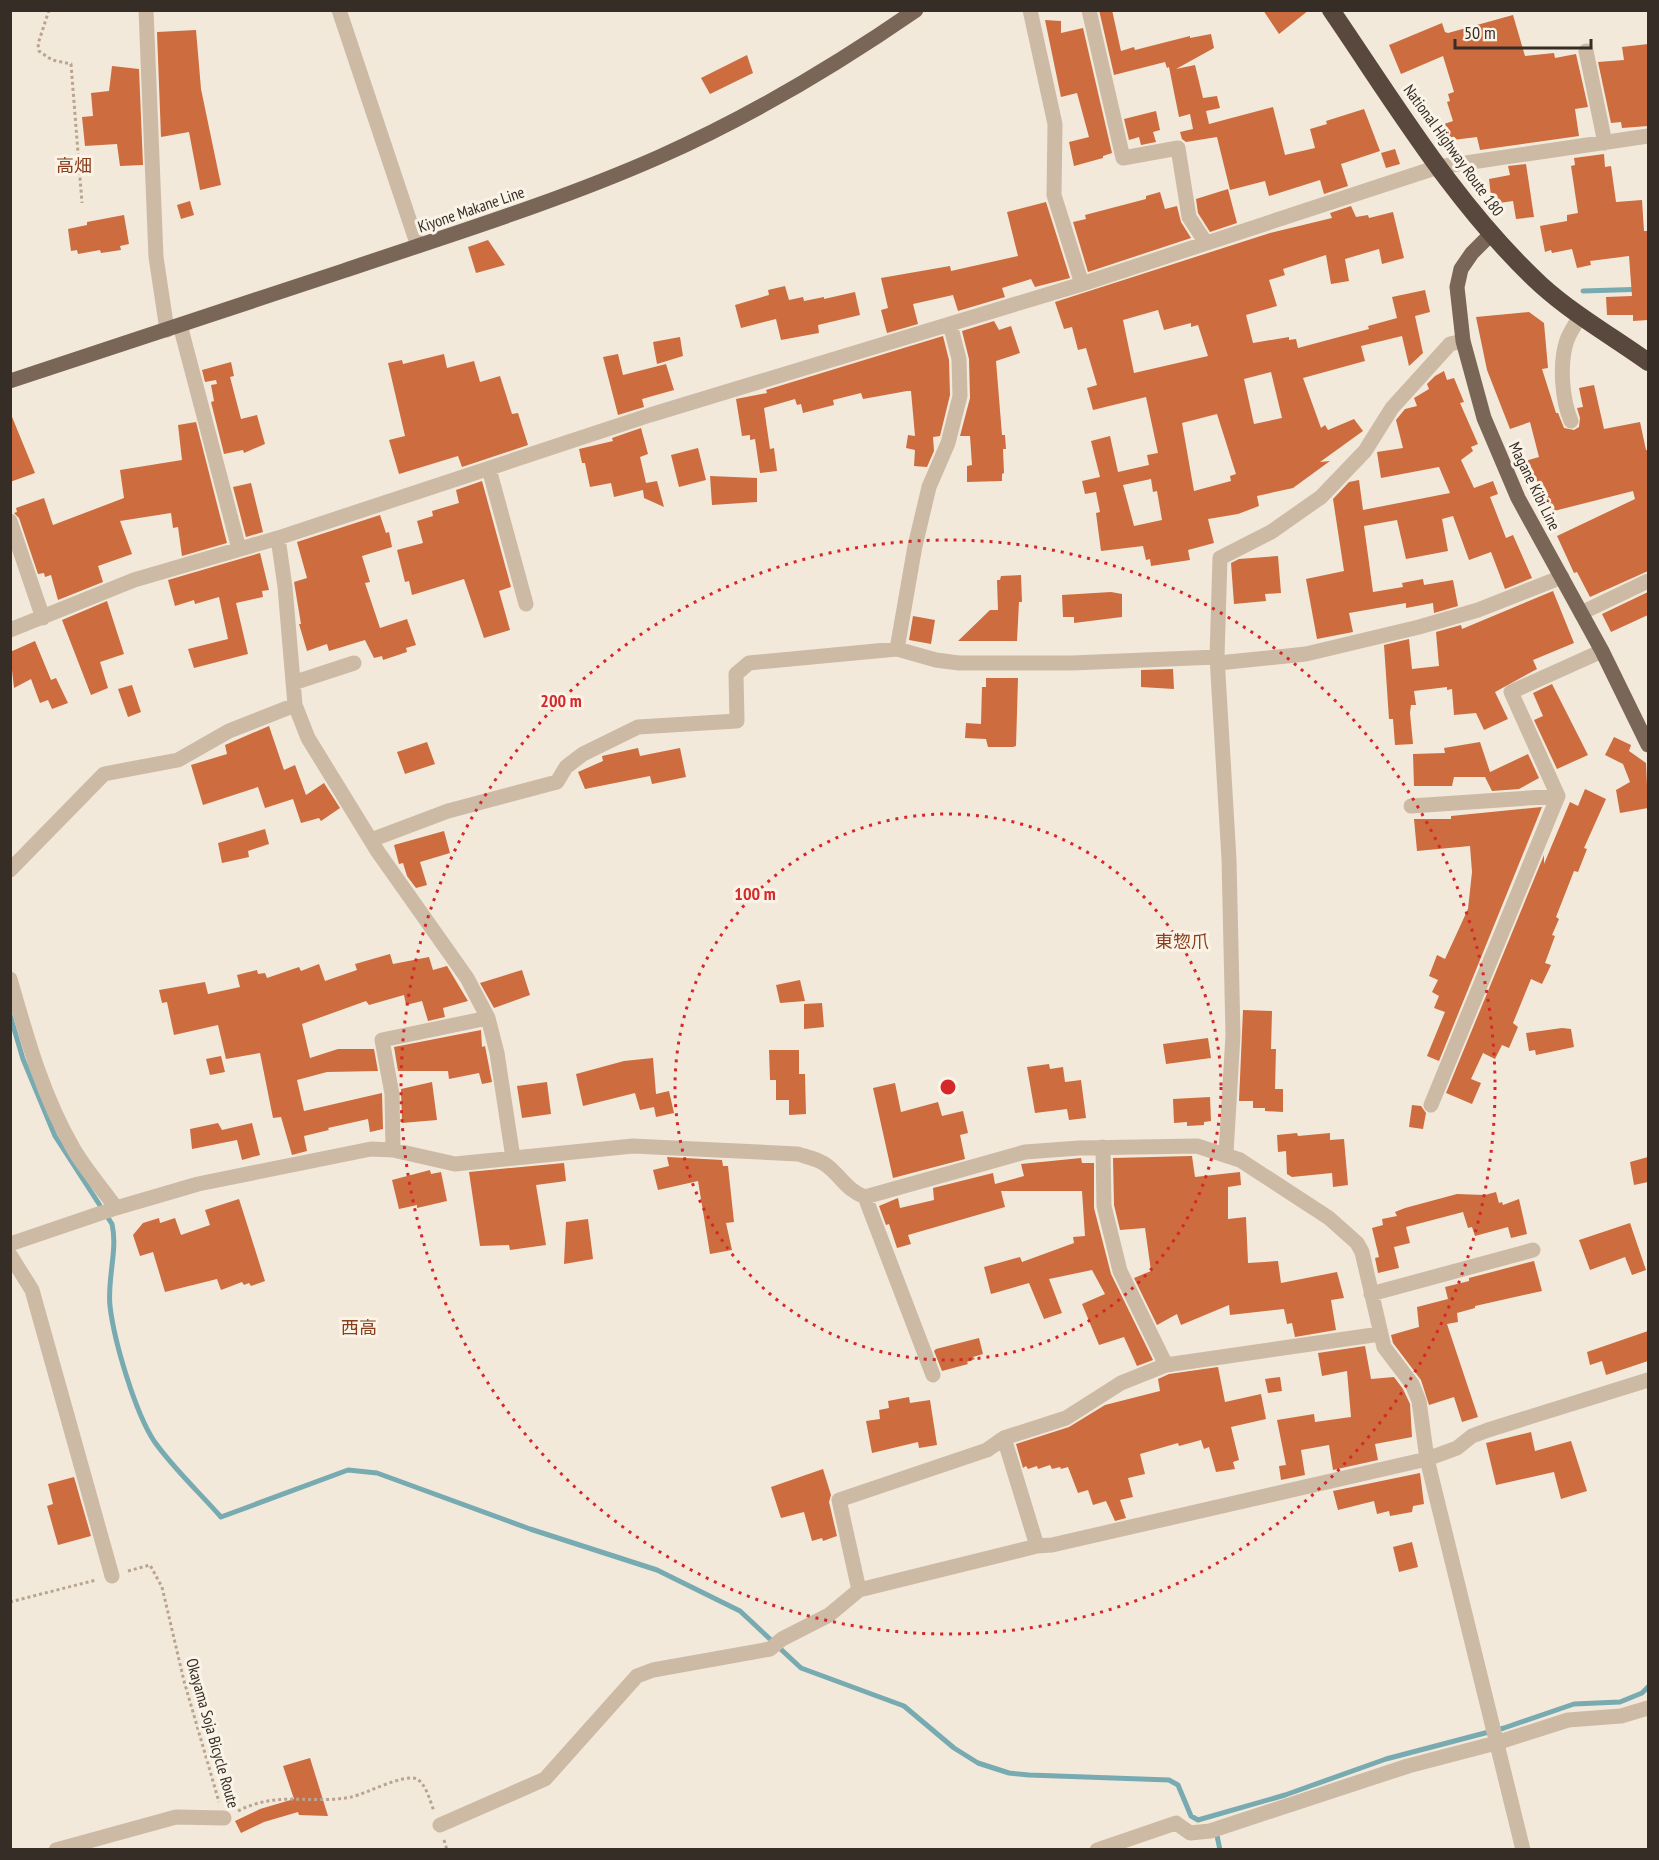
<svg xmlns="http://www.w3.org/2000/svg" width="1659" height="1860" font-family="'PT Sans Narrow','Noto Sans JP',sans-serif">
	<rect width="100%" height="100%" fill="#f3e9da"/>
	<g fill="none" stroke-linecap="round" stroke-linejoin="round">
		<path stroke="#78aab1" stroke-width="5" d="M1583,291L1648,289
			M10,1015L23,1059L55,1136L112,1224C118,1250 107,1279 110,1306C114,1341 135,1412 154,1441C173,1468 199,1492 221,1517L348,1470L377,1473L530,1529L657,1570L740,1611L801,1668L904,1706L954,1748L978,1763L1009,1773L1029,1775L1169,1780L1178,1785L1191,1816L1198,1820L1285,1795L1386,1759L1504,1728L1574,1704L1620,1702L1642,1693L1648,1687
			M1216,1831L1220,1850"/>
	</g>
	<path fill="#cc6c3f" fill-rule="evenodd" d="M1099,10H1112L1121,51L1134,47L1135,50L1190,36V38L1211,34L1214,48L1176,69L1195,65L1203,98L1217,96L1220,108L1206,111L1209,124L1273,107L1285,155L1315,148L1310,129L1327,124L1326,121L1364,109L1380,151L1341,164L1348,186L1324,194L1320,180L1269,196L1265,181L1230,190L1217,137L1186,142L1182,139L1180,132L1193,129L1190,114L1179,117L1169,67L1167,68L1165,62L1114,75Z
		M1263,10H1309L1279,34Z
		M1513,15L1525,56L1554,53L1555,58L1576,54L1588,107L1575,109L1579,136L1480,150L1477,137L1445,141L1441,125L1453,121L1447,102L1450,101L1448,94L1454,92L1443,56L1401,74L1389,45L1442,23L1445,32L1448,33Z
		M1045,20L1061,21V33L1083,28L1112,153L1103,156V158L1074,166L1069,142L1089,137L1077,93L1061,97Z
		M196,30L201,89L221,185L200,190L189,132L161,137L157,32Z
		M1648,44V126L1622,128L1621,122L1611,123L1598,62L1624,60L1622,47Z
		M747,55L753,73L710,94L701,78Z
		M112,66L139,69L143,165L120,166L117,144L85,146L82,117L93,116L91,93L109,91Z
		M1156,111L1160,130L1153,132L1156,142L1141,145L1139,137L1129,140L1124,119Z
		M1395,149L1400,164L1386,168L1381,153Z
		M1604,154L1605,167L1611,166L1616,202L1642,200L1644,231H1648V320L1633,321V315H1607L1606,297L1632,296L1629,256L1590,261L1591,265L1577,268L1572,249L1552,253L1551,250L1545,252L1540,226L1567,221V215L1578,213L1571,166L1575,165L1574,158Z
		M1526,164L1534,217L1516,219L1513,201L1492,204L1489,179L1510,175L1508,166Z
		M1228,189L1237,223L1210,232L1198,213L1196,199Z
		M1160,192L1165,209L1177,206L1181,222L1191,238L1088,272L1073,222L1086,219L1085,215L1146,199V196Z
		M190,201L194,215L181,219L177,205Z
		M1046,202L1070,278L1035,287L1031,279L1002,288L1005,297L958,311L953,295L913,304L918,324L887,333L881,310L888,308L881,278L950,266L951,271L1018,256L1007,212Z
		M1351,206L1356,217L1368,215L1369,218L1393,212L1404,258L1382,264L1379,249L1345,259L1349,281L1331,284L1326,255L1283,269L1285,275L1269,280L1277,306L1246,315L1253,343L1289,337V340L1296,339L1298,348L1369,329L1368,326L1397,318L1392,297L1425,290L1430,312L1415,316L1423,353L1409,366L1402,336L1361,346L1365,361L1303,378L1321,428L1325,425L1328,430L1354,419L1363,431L1320,462L1330,461L1293,488L1257,496L1259,506L1238,514L1208,519L1214,543L1188,550L1190,560L1151,566L1150,559L1146,560L1143,546L1101,551L1096,513L1100,512L1096,492L1085,494L1082,481L1100,477L1091,441L1110,436L1118,472L1149,465L1147,455L1158,453L1146,397L1093,410L1087,388L1097,385L1086,348L1078,350L1072,327L1064,329L1055,302L1270,233L1332,218L1330,213ZM1158,310L1164,330L1191,323V327L1198,325L1208,356L1134,373L1123,320ZM1271,372L1282,418L1254,424L1244,379ZM1217,414L1236,474L1230,476L1231,481L1194,491L1182,423ZM1151,479L1153,492L1157,491L1162,520L1134,526L1123,485Z
		M124,215L129,244L120,246L121,250L101,253L100,250L78,254L77,250L71,251L68,229L87,225V222Z
		M488,240L505,265L476,273L468,247Z
		M785,286L789,300L803,297L804,301L824,297V299L855,292L860,315L818,325L819,333L781,340L776,319L741,328L735,305L769,295L768,290Z
		M1529,312L1544,323L1548,368L1542,369L1556,413H1558L1564,428L1574,430L1579,427L1580,418L1577,408L1583,407L1579,388L1594,385L1604,429L1640,422L1646,450H1648V571L1590,597L1577,572L1574,573L1557,536L1635,499L1633,491L1546,513L1536,478L1530,480L1525,461L1539,457L1530,422L1510,429L1487,370L1476,317Z
		M994,321L999,330L1011,326L1020,353L996,361L1002,435H1005L1006,449H1003L1004,473L1002,474V481L967,482V466L972,465L970,436H960L970,398L969,359L962,331Z
		M943,336L949,360L950,395L940,436L933,437L934,451L927,467L914,466L915,450L906,448L908,435L915,436L911,391H907L863,399L861,393L833,400L834,405L803,413L801,404L797,405L795,399L764,408L770,449L774,448L777,471L760,473L755,439L750,440V435L742,436L736,399L767,393L766,390Z
		M680,337L683,356L657,364L653,342Z
		M444,354L447,368L474,361L480,382L500,376L512,414L518,413L528,445L462,467L458,456L399,474L389,440L405,436L388,363L402,360L403,364Z
		M618,354L623,375L666,364L674,390L642,399L644,407L618,415L603,357Z
		M231,362L234,376L230,377L241,419L257,415L265,444L244,453L243,450L224,454L211,402L214,401L211,385L217,384L216,380L205,382L202,370Z
		M1444,371L1447,380L1454,378L1464,402L1460,403L1478,444L1471,447L1473,451L1461,460L1474,488L1493,481L1498,494L1490,497L1506,538L1513,535L1532,578L1505,589L1491,552L1469,560L1453,516L1442,519L1448,551L1406,559L1397,520L1364,526L1373,592L1403,587L1402,583L1423,579L1424,585L1453,580L1458,606L1434,613L1433,603L1406,608V603L1349,613L1353,632L1317,639L1306,579L1344,571L1333,499L1349,482L1359,480L1363,510L1450,493L1439,467L1381,478L1377,452L1403,448L1396,420L1405,409L1417,406L1414,398L1429,389L1427,384L1435,376Z
		M10,412L35,473L10,482Z
		M196,422L227,543L182,556L178,527L173,528L171,513L120,521L132,554L98,566L103,582L58,600L51,575L45,577L44,573L38,574L19,518L14,513L17,512L16,508L44,498L53,525L124,498L120,470L182,460L178,425Z
		M641,428L648,454L640,457L646,483L657,481L664,507L644,498L643,490L614,497L611,483L590,487L585,463H582L579,449L613,441L612,438Z
		M698,448L706,480L679,487L671,455Z
		M710,476L757,478V502L712,505Z
		M482,481L511,587L499,591L510,630L484,638L464,579L412,595L409,581L405,582L397,550L423,543L417,521L433,516L432,511L459,503L456,490Z
		M251,483L263,532L246,537L233,487Z
		M380,515L386,533L389,532L392,547L362,556L370,582L365,583L380,628L407,619L416,645L406,648L407,652L383,660L382,656L374,658L365,640L329,651L327,644L307,651L299,624H301L294,582L307,578L297,542Z
		M260,553L269,590L262,591L263,597L236,603L248,654L194,668L188,649L228,639L219,597L195,604L194,600L175,606L168,580Z
		M1278,556L1281,593L1265,594L1266,601L1234,604L1231,563L1239,559Z
		M1021,575L1022,602H1019L1017,641H958L990,610H998L997,580H1000L1001,576Z
		M1553,591L1574,643L1533,660L1537,669L1495,692L1508,719L1484,730L1476,713L1454,715L1452,689L1447,690V687L1414,691L1416,705H1411L1410,713L1413,744L1395,745L1393,719H1389L1384,645L1409,639L1412,669L1439,666L1436,632L1461,625L1462,629Z
		M1111,592L1122,594V617L1074,623V617H1063L1062,595Z
		M1648,592V615L1611,632L1602,614Z
		M107,601L124,654L100,662L108,688L91,695L62,620Z
		M913,616L935,620L931,644L909,640Z
		M35,641L51,680L56,678L68,703L52,709L48,700L40,703L31,679L14,688L10,652Z
		M1173,669L1174,689L1141,687V670Z
		M986,678H1018L1016,746L1013,747H988L986,739L965,738L966,723L981,724L982,687H986Z
		M1552,684L1588,755L1557,769L1534,720L1543,716L1533,693Z
		M132,685L141,712L128,717L118,689Z
		M269,726L284,770L295,765L306,795L324,783L340,808L321,821L319,818L301,823L293,799L265,808L258,787L203,805L191,765L227,754L225,745Z
		M1614,737L1631,745L1629,751L1646,763L1648,808L1620,813L1616,790L1630,782L1623,764L1605,755Z
		M427,742L435,764L405,774L397,752Z
		M1480,742L1490,772L1528,754L1539,778L1519,789L1492,791L1485,777H1454L1452,786H1414L1413,754L1445,753L1444,748Z
		M638,748L640,756L680,748L686,777L652,784L650,776L585,789L578,772L603,761L602,756Z
		M1585,789L1606,799L1584,848L1587,849L1578,872L1574,871L1556,917L1559,919L1552,935L1555,936L1545,963L1551,965L1542,984L1531,979L1513,1023L1518,1027L1509,1048L1502,1045L1495,1059L1483,1053L1471,1079L1481,1083L1472,1104L1446,1093L1544,855V864L1570,802L1578,806Z
		M1542,807L1439,1061L1427,1056L1445,1012L1434,1008L1439,996L1432,992L1438,980L1429,976L1437,955L1445,959L1468,909L1472,872L1470,846L1417,851L1414,819H1451V816Z
		M265,829L269,844L248,851L249,857L222,863L218,843Z
		M444,831L450,853L420,862L427,885L416,888L407,876L403,863L399,864L394,845Z
		M390,954L393,964L429,957L433,970L447,966L468,1001L443,1008L445,1017L428,1021L422,1001L406,1005L404,995L369,1005L366,1001L302,1024L310,1058L338,1049H374L378,1071L327,1072L297,1080L304,1111L382,1093L383,1129L370,1132L368,1119L328,1128L329,1130L304,1136L307,1151L292,1155L281,1117L273,1118L260,1053L226,1059L218,1025L174,1035L167,1002L162,1003L159,990L205,982L208,994L240,987L237,975L257,970L258,974L265,973L267,978L299,967L301,971L319,964L325,981L357,970L355,964Z
		M522,970L530,995L494,1008L480,983Z
		M800,980L805,1001L780,1003L776,985Z
		M822,1003L824,1027L804,1029V1004Z
		M1243,1010L1272,1011L1271,1049H1276L1275,1089H1283V1112L1265,1111V1108H1253V1101H1239Z
		M1562,1028L1571,1029L1574,1047L1536,1055L1535,1050L1529,1051L1526,1033Z
		M481,1030L482,1047L485,1046L492,1082L482,1084L479,1073L449,1079L448,1071H398L394,1047Z
		M1208,1038L1211,1058L1166,1064L1163,1044Z
		M769,1050H799V1074H805L806,1114L789,1115V1100H776V1080H770Z
		M221,1056L225,1072L210,1075L206,1059Z
		M653,1058L656,1094L669,1091L674,1113L656,1117L654,1107L640,1110L635,1093L583,1106L576,1074L624,1061Z
		M1049,1064L1050,1069L1063,1067L1065,1082L1081,1080L1086,1118L1069,1120L1067,1109L1035,1113L1027,1067Z
		M432,1082L437,1120L402,1123L401,1089Z
		M547,1082L551,1114L522,1118L517,1086Z
		M895,1083L901,1112L938,1102L942,1116L963,1111L968,1133L960,1135L965,1159L893,1178L873,1088Z
		M1210,1097L1211,1121L1204,1122V1125L1187,1126V1122L1174,1123L1173,1099Z
		M1412,1105L1421,1106L1426,1113L1423,1129L1409,1127Z
		M218,1123L222,1130L252,1123L260,1155L242,1160L237,1140L192,1149L190,1129Z
		M1297,1133L1298,1136L1330,1133V1140L1344,1139L1348,1185L1333,1187L1332,1173L1292,1177L1287,1174L1286,1151L1278,1152L1277,1135Z
		M1192,1156L1195,1177L1240,1172L1241,1185L1228,1187V1219L1246,1217L1248,1263L1278,1261L1281,1283L1337,1272L1344,1298L1331,1300L1336,1330L1295,1337L1292,1323L1287,1324L1284,1309L1230,1315L1229,1305L1181,1325L1177,1314L1157,1325L1134,1278L1151,1271L1145,1228L1120,1230L1114,1205L1113,1158Z
		M667,1157L722,1160L723,1166H728L734,1222L726,1223L732,1250L710,1254L698,1181L658,1190L653,1170L669,1166Z
		M1648,1157V1182L1634,1185L1630,1162Z
		M1081,1158L1082,1163H1094V1208L1111,1274L1153,1360L1137,1366L1124,1337L1099,1345L1082,1304L1105,1294L1092,1270L1049,1279L1062,1313L1044,1319L1029,1283L991,1294L984,1267L1020,1257L1022,1262L1074,1243L1073,1237L1085,1236L1082,1191H1001L1005,1207L908,1235L911,1244L897,1248L889,1224L886,1225L879,1206L898,1198L900,1208L934,1200L933,1188L993,1173L995,1184L1024,1176L1021,1164Z
		M564,1163L566,1181L536,1185L546,1245L510,1250L509,1245L480,1246L469,1172Z
		M430,1170L431,1174L441,1172L447,1201L417,1208V1205L399,1209L392,1180Z
		M1496,1192L1499,1203L1502,1202L1503,1205L1519,1199L1527,1234L1511,1238L1508,1227L1475,1236L1472,1227L1468,1228L1463,1212L1406,1227L1410,1243L1394,1247L1399,1268L1378,1273L1375,1258L1379,1257L1372,1228L1383,1225L1382,1219L1397,1216L1395,1212L1405,1208L1457,1194L1485,1195Z
		M239,1199L265,1281L251,1286L249,1283L244,1285L242,1282L221,1290L217,1279L165,1292L153,1252L140,1256L133,1235L143,1223L159,1218L160,1223L175,1218L181,1235L210,1225L205,1210Z
		M588,1219L593,1259L564,1264L566,1222Z
		M1630,1223L1646,1270L1632,1275L1625,1257L1590,1270L1579,1240Z
		M1534,1261L1542,1291L1475,1306V1308L1457,1313L1458,1322L1447,1324L1478,1417L1462,1422L1454,1397L1429,1405L1421,1380L1393,1343L1391,1335L1419,1327L1417,1307L1448,1299L1445,1287L1469,1281V1278Z
		M1648,1331V1361L1606,1375L1602,1361L1590,1365L1587,1352Z
		M979,1338L983,1354L973,1357L975,1359L967,1362L968,1364L942,1371L934,1351L936,1349Z
		M1365,1346L1371,1379L1394,1377L1403,1389L1410,1404L1412,1437L1375,1444L1378,1460L1333,1470L1329,1445L1301,1450L1305,1475L1281,1480L1279,1466L1286,1465L1277,1420L1314,1414L1315,1422L1351,1417L1347,1371L1322,1376L1318,1353Z
		M1218,1367L1225,1402L1261,1394L1266,1419L1231,1427L1239,1460L1233,1462L1235,1469L1216,1472L1209,1447L1204,1449L1201,1440L1179,1446L1178,1443L1140,1454L1145,1474L1128,1478L1133,1497L1120,1500L1126,1518L1115,1521L1106,1501L1093,1505L1088,1490L1078,1493L1068,1467L1061,1469L1060,1467L1052,1469L1050,1465L1038,1469L1037,1466L1028,1469L1026,1466L1023,1468L1016,1444L1069,1427L1105,1405L1160,1391L1158,1379L1169,1374Z
		M1280,1377L1282,1391L1268,1393L1265,1379Z
		M909,1397L910,1403L930,1400L937,1445L919,1448L918,1442L872,1453L866,1421L880,1419L879,1410L889,1408L888,1401Z
		M1531,1432L1535,1451L1571,1441L1587,1491L1561,1499L1554,1472L1496,1485L1486,1443Z
		M823,1469L831,1495L829,1502L837,1536L823,1541L822,1538L812,1541L804,1512L781,1518L771,1487Z
		M1420,1473L1424,1504L1413,1506L1412,1512L1390,1516L1389,1511L1377,1514L1374,1501L1338,1510L1333,1491Z
		M74,1477L91,1536L58,1545L47,1506L53,1504L48,1484Z
		M1412,1542L1418,1567L1399,1572L1393,1547Z
		M310,1758L328,1816L299,1815L298,1812L264,1822L241,1833L235,1821L260,1809L294,1799L283,1766Z"/>
	<g fill="none" stroke-linecap="round" stroke-linejoin="round">
		<path stroke="#b8a490" stroke-width="3" stroke-dasharray="3 3" stroke-linecap="butt" d="M49,10L38,44L39,51L52,60L71,64L82,203
			M128,1571L150,1565L162,1587L184,1681L219,1802
			M10,1602L96,1580
			M238,1811C279,1790 311,1805 351,1797C366,1794 404,1773 417,1779C426,1784 430,1801 434,1811
			M444,1840L447,1850"/>
		<path stroke="#ccbaa5" stroke-width="15" d="M146,10L156,257L167,330
			M339,10L418,246
			M1030,10L1055,124L1054,195L1082,284
			M1089,10L1123,158L1178,148L1189,217L1206,243
			M1586,51L1605,143
			M950,324L959,359L960,396L948,443L929,487L915,546L897,649L936,660L959,663H1072L1217,657
			M180,325L239,549
			M1571,421C1562,400 1559,363 1567,340C1570,332 1576,323 1581,315
			M489,469L526,604
			M10,521L43,618
			M278,538L285,587L295,705L308,738L378,852L467,978L488,1018L382,1040L392,1094L393,1150
			M1581,613L1648,581
			M10,630L134,580L278,538L650,415L1082,284L1438,167L1648,136
			M1218,663L1306,654L1419,627L1478,610L1562,577
			M293,683L354,663
			M1411,806L1558,796
			M371,840L448,811L557,782L566,767L583,754L638,727L737,721L736,674L749,663L897,649
			M10,870L104,774L178,760L229,731L295,705
			M10,979C27,1038 42,1094 73,1148C85,1169 102,1188 116,1208
			M488,1018L497,1053L513,1158
			M1431,1105L1558,796L1511,692L1602,651
			M1103,1147L1104,1206L1120,1271L1166,1365
			M1226,1153L1233,1035L1229,859L1217,657L1220,558L1271,532L1321,497L1365,451L1392,408L1450,344L1463,341
			M865,1197L933,1375
			M10,1244L116,1208L198,1184L371,1149L393,1150L455,1164L633,1146L798,1154C810,1158 823,1160 832,1170C844,1181 849,1191 865,1197L1025,1152L1079,1148L1197,1146L1240,1160L1329,1218L1357,1243L1362,1252L1384,1347L1412,1384L1419,1401L1427,1459L1523,1850
			M10,1255L32,1290L112,1576
			M1371,1294L1533,1250
			M1004,1438L1037,1546L1052,1545L1427,1459L1457,1448L1472,1436L1488,1430L1648,1380
			M859,1590L1037,1546
			M440,1825L545,1779L637,1676L653,1670L770,1649L782,1639L829,1615L859,1590L839,1500L987,1450L1004,1438L1066,1418L1121,1383L1166,1365L1380,1334
			M56,1850L176,1817L224,1818
			M1097,1850L1176,1823L1190,1833L1210,1831L1408,1766L1496,1743L1568,1720L1621,1716L1648,1708"/>
		<path stroke="#7a6657" stroke-width="15" d="M1491,234L1472,253L1461,269L1457,287L1463,341L1484,418L1518,498L1602,651L1648,745
			M10,381C121,345 232,308 343,271C449,235 557,202 659,157C749,117 835,66 916,10"/>
		<path stroke="#59483e" stroke-width="18" d="M1331,10C1396,105 1456,206 1541,285C1573,314 1613,337 1648,362"/>
	</g>
	<g fill="none" stroke="#d62828" stroke-width="3" stroke-dasharray="3 6">
		<circle cx="948" cy="1087" r="273"/>
		<circle cx="948" cy="1087" r="547"/>
	</g>
	<g text-anchor="middle" dominant-baseline="central" stroke-width="6" stroke-linejoin="round" paint-order="stroke">
		<g font-size="16" fill="#372d27" stroke="#faf3e7">
			<text transform="translate(1454 150) rotate(54)">National Highway Route 180</text>
			<text transform="translate(471 209) rotate(-19)">Kiyone Makane Line</text>
			<text transform="translate(1535 486) rotate(64)">Magane Kibi Line</text>
			<text transform="translate(213 1733) rotate(74)">Okayama Soja Bicycle Route</text>
		</g>
		<g font-size="18" fill="#8a3f1c" stroke="#faf3e7">
			<text x="74" y="165">高畑</text>
			<text x="1182" y="941">東惣爪</text>
			<text x="359" y="1327">西高</text>
		</g>
	</g>
	<circle cx="948" cy="1087" r="9" fill="#d62828" stroke="#faf3e7" stroke-width="3"/>
	<g font-size="18" text-anchor="middle" font-weight="bold" fill="#d62828" stroke="#faf3e7" stroke-width="6" stroke-linejoin="round" paint-order="stroke">
		<text x="561" y="707">200 m</text>
		<text x="755" y="900">100 m</text>
	</g>
	<rect width="1659" height="1860" fill="none" stroke="#372d27" stroke-width="24"/>
	<path d="M1455 39v9h136v-9" fill="none" stroke="#372d27" stroke-width="3"/>
	<text x="1464" y="39" font-size="18" fill="#372d27" stroke="#faf3e7" stroke-width="4.5" paint-order="stroke">50 m</text>
</svg>
